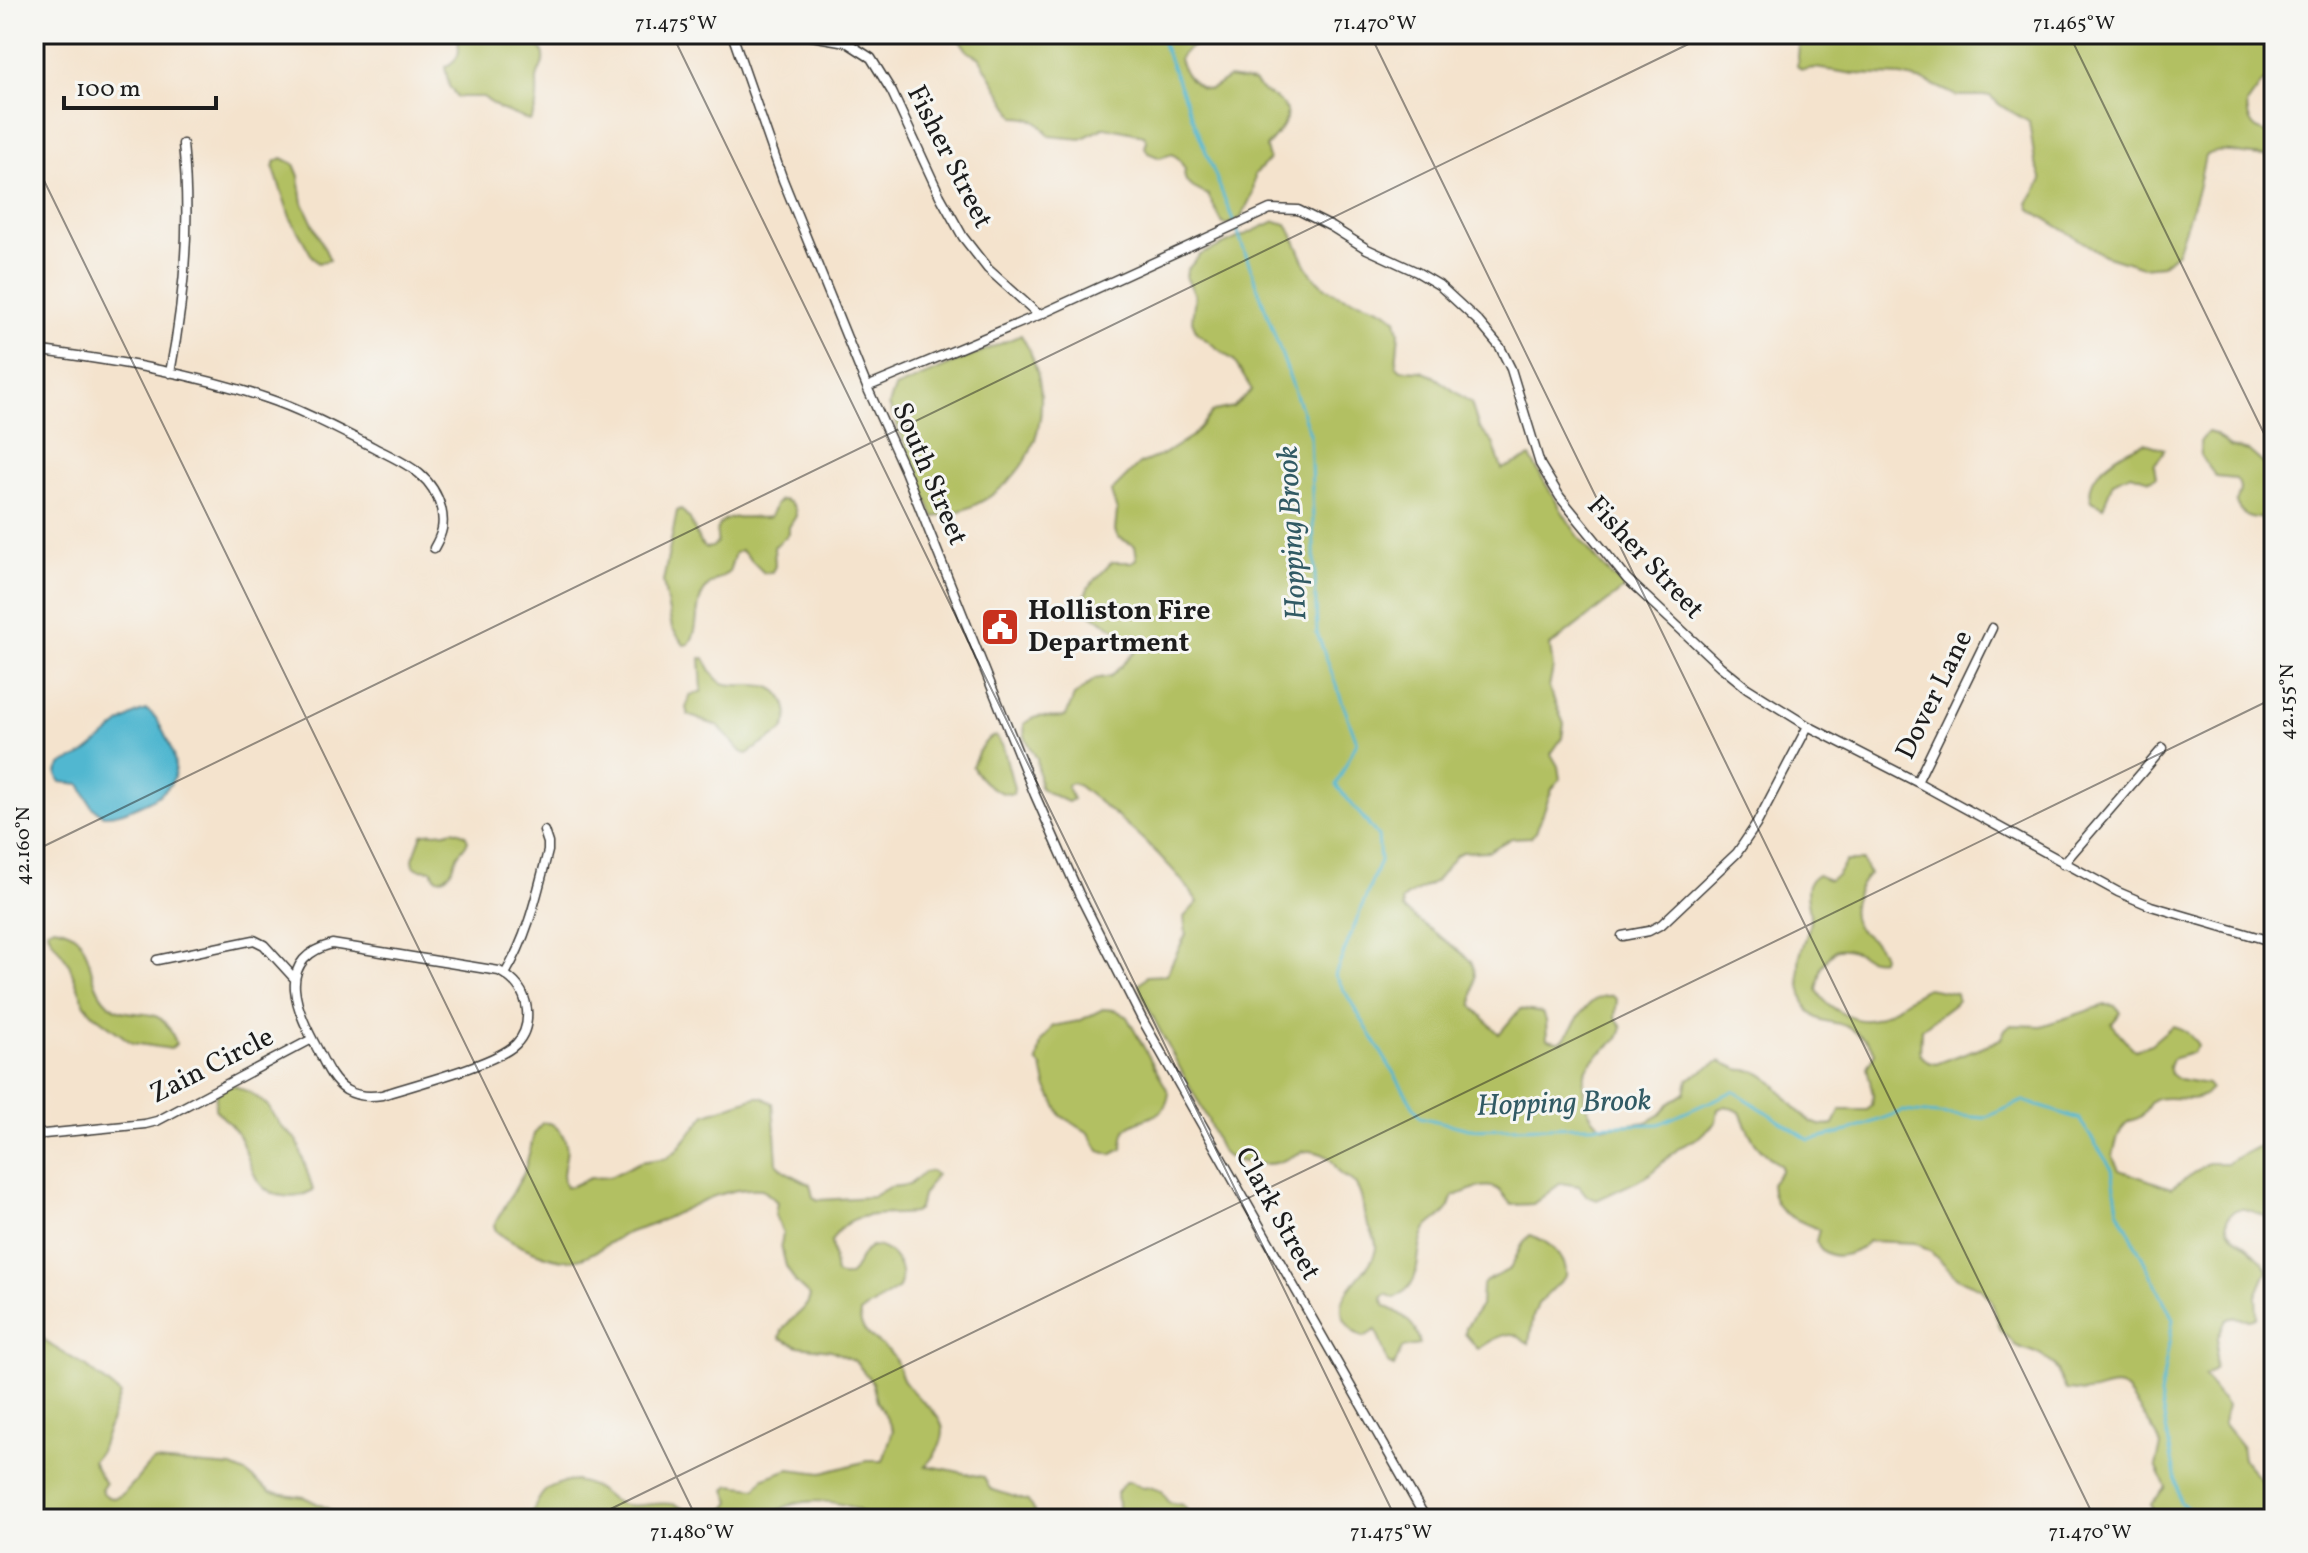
<svg xmlns="http://www.w3.org/2000/svg" width="2308" height="1553" font-family="Vollkorn,serif">
	<rect width="100%" height="100%" fill="#f6f6f2"/>
	<filter id="ink" filterUnits="userSpaceOnUse"><feTurbulence type="fractalNoise" baseFrequency=".0125" numOctaves="2"/><feDisplacementMap in="SourceGraphic" scale="16" xChannelSelector="R" yChannelSelector="G"/><feConvolveMatrix kernelMatrix="1 2 1 2 8 2 1 2 1" color-interpolation-filters="sRGB"/></filter>
	<filter id="wash" filterUnits="userSpaceOnUse"><feTurbulence type="fractalNoise" baseFrequency=".006" numOctaves="4" result="noise"/><feDisplacementMap in="SourceGraphic" scale="32" xChannelSelector="R" yChannelSelector="G"/><feGaussianBlur stdDeviation="1.8" result="paint"/><feColorMatrix in="noise" values="0 0 0 0 0 0 0 0 0 0 0 0 0 0 0 0 0 1.4 0 .05"/><feComposite in="paint" operator="in"/></filter>
	<g filter="url(#wash)">
		<rect width="100%" height="100%" fill="#f4e3cd"/>
		<path fill="#b2c062" stroke="#676e3f" stroke-width="2" d="M457,34C477,34 539,30 544,55C545,63 538,71 537,79C537,96 539,106 530,121L500,109L483,97H457L449,86L445,67C462,58 460,51 457,34Z
			M956,34H1226C1207,50 1196,35 1179,59C1182,70 1196,92 1211,89C1216,87 1223,81 1228,78L1254,82C1263,94 1270,94 1280,102C1297,117 1276,135 1266,147L1269,160L1255,174L1253,193L1241,218L1229,224H1223L1208,195C1196,189 1181,185 1185,169L1178,158L1172,154L1160,158L1148,153L1145,147L1147,141L1144,135L1105,127L1081,139L1049,136C1039,121 1032,117 1015,117L979,57L968,52Z
			M1795,34H2273L2274,75L2262,83L2247,104C2248,125 2254,132 2274,134V155C2251,160 2224,144 2205,156L2198,189L2177,252L2162,265L2142,267L2104,255L2030,209L2028,203L2042,180L2035,162L2029,122L2000,105L1990,96H1957L1927,82L1901,76L1854,74L1815,68L1802,70L1797,66L1799,46Z
			M282,158L294,164L299,176L303,203L330,260L318,263L313,258L290,217L273,166L276,161Z
			M1275,221L1287,224C1298,242 1302,265 1317,280C1340,304 1375,298 1396,319L1399,332L1396,365L1401,370L1421,371L1433,376L1471,403L1479,428L1493,443L1502,469L1530,457C1559,506 1581,550 1625,588L1550,646L1553,668L1549,688L1564,724L1562,738L1551,754L1558,766L1560,779L1552,789L1536,832L1531,837L1512,838L1489,851L1462,852L1456,855L1436,881L1406,897L1402,902L1403,909C1415,919 1468,955 1472,963C1479,978 1471,993 1473,1007L1499,1034L1520,1009L1542,1013L1546,1020L1547,1039L1561,1042C1576,1027 1585,993 1613,996L1617,1000L1615,1017L1622,1026C1620,1054 1574,1049 1585,1101C1588,1112 1594,1122 1604,1127L1647,1122L1661,1114L1668,1104L1685,1093L1688,1079L1720,1061C1726,1063 1732,1067 1738,1069C1744,1071 1751,1069 1757,1072C1786,1083 1799,1133 1834,1125L1840,1110H1867L1872,1106L1873,1095L1867,1067L1875,1053C1870,1042 1855,1030 1843,1025C1833,1021 1821,1023 1813,1015C1800,1004 1797,973 1800,956C1803,944 1809,932 1810,920C1811,903 1799,886 1817,875L1829,880L1837,875L1846,861H1863L1869,874C1856,888 1843,917 1862,932C1871,940 1880,944 1883,956L1882,959C1863,963 1854,944 1835,950L1822,966L1817,990C1824,1002 1829,1005 1840,1012C1877,1036 1896,1001 1927,988L1956,993L1957,1000L1954,1004L1921,1029L1920,1054L1928,1062L1936,1064L1994,1042L2002,1038L2004,1031L2011,1025L2041,1026L2105,1005C2114,1005 2117,1005 2121,1013L2112,1023C2114,1028 2131,1047 2135,1050L2151,1044L2172,1026C2184,1028 2191,1035 2198,1045L2192,1053L2172,1059L2169,1067L2171,1074L2179,1079L2207,1084L2211,1089C2196,1107 2175,1094 2157,1099C2146,1102 2148,1112 2140,1117C2136,1120 2132,1119 2128,1122C2118,1129 2115,1146 2113,1157L2119,1170L2171,1188L2208,1163H2227L2257,1147L2274,1149V1213L2268,1217C2260,1215 2252,1210 2244,1209C2233,1207 2223,1219 2228,1229C2235,1242 2258,1249 2267,1270L2256,1296L2257,1316C2248,1324 2236,1313 2226,1320L2218,1337L2215,1368L2204,1376L2227,1406L2223,1423L2241,1445L2243,1459L2274,1495V1519H2169L2152,1509L2151,1504L2166,1487L2156,1466L2161,1446L2157,1436L2127,1391C2114,1380 2103,1391 2088,1392C2081,1392 2073,1390 2066,1390L2054,1365L2041,1355L2016,1346L2001,1330L1991,1300L1981,1288L1957,1278L1930,1251L1914,1243L1869,1241C1854,1256 1827,1265 1816,1241L1819,1230C1796,1218 1772,1215 1771,1183L1781,1171V1166C1756,1148 1751,1139 1740,1112L1726,1106L1718,1109L1716,1122L1700,1137L1680,1147L1646,1177L1597,1200L1587,1196L1579,1186L1561,1183L1533,1204L1512,1205C1507,1201 1504,1194 1499,1190C1486,1181 1465,1192 1453,1197C1450,1201 1450,1205 1448,1209C1443,1218 1430,1221 1425,1231C1412,1258 1427,1282 1394,1298L1386,1294L1382,1298L1385,1306C1403,1314 1417,1324 1420,1345L1402,1348L1394,1367L1388,1363L1376,1330L1364,1337C1354,1333 1352,1331 1346,1322C1328,1293 1373,1274 1376,1248C1377,1235 1366,1226 1364,1214C1363,1203 1361,1189 1352,1181C1349,1178 1345,1177 1342,1175C1334,1168 1334,1158 1322,1154C1303,1146 1297,1156 1282,1161C1268,1167 1241,1163 1228,1157C1218,1152 1213,1130 1208,1120C1191,1088 1173,1056 1156,1023C1150,1010 1142,998 1139,984L1147,976L1166,975L1186,934L1184,917L1198,902C1167,856 1122,820 1079,786L1073,783L1068,784L1067,787L1073,799L1068,802L1046,792L1040,787L1037,759L1025,737L1024,724C1043,709 1047,722 1066,716L1074,696L1095,679L1111,676L1138,649L1118,631L1084,609L1081,604L1089,586L1112,562H1132L1137,559L1135,546L1118,537L1115,531L1117,511L1111,492L1139,464L1164,454L1192,436L1214,411L1233,407L1252,390L1234,361L1197,333L1192,321L1195,295L1186,277L1187,270L1200,255Z
			M1021,335C1070,415 1025,504 934,517L889,405L895,388Z
			M2208,432L2215,434L2230,447L2249,451L2274,473V518C2258,519 2243,520 2236,503C2239,493 2243,488 2236,479L2216,477L2201,456L2200,442Z
			M2145,443L2164,449L2162,455L2154,465L2156,477L2150,480L2131,474L2113,482L2103,507L2092,501C2082,474 2123,449 2145,443Z
			M780,500C790,500 796,506 796,516L789,527V534L774,547L775,566L772,572L764,573L741,550L735,553L729,572C720,579 709,582 703,593C694,608 700,630 689,644L684,645L672,628L663,582L677,511L681,509L690,519L700,543L705,548L712,547L717,543C718,539 716,535 717,531C720,509 758,521 770,517L775,505Z
			M700,658H704C709,666 714,680 723,683C743,691 777,672 787,709C789,718 787,725 781,732L747,754L741,752L719,727L688,715L686,708L690,696L702,691Z
			M995,736L1003,746L1014,788L1013,794C996,795 980,781 972,766C977,755 982,740 995,736Z
			M453,830L465,834L468,840C466,848 460,850 457,857C452,868 453,873 441,879L435,877L432,870L419,869L414,866L413,859L422,834C432,830 438,836 453,830Z
			M54,927C97,932 84,975 104,999C129,1029 161,993 176,1044L171,1049L132,1043L94,1015L85,1005L68,962L52,940L47,930Z
			M1103,1009L1116,1010L1127,1017L1169,1093C1166,1123 1136,1116 1126,1129C1122,1135 1123,1142 1122,1149L1111,1155L1099,1151L1089,1133L1061,1116L1046,1086L1042,1067L1037,1062L1041,1042L1053,1026L1079,1021Z
			M233,1085L251,1093L267,1105L282,1127L297,1140L313,1190C302,1196 296,1198 283,1196C249,1192 252,1156 237,1133C231,1124 222,1117 215,1109L216,1095L226,1086Z
			M756,1097H762L773,1103L777,1163L786,1172L810,1184L813,1197L818,1200L872,1197L889,1187L909,1185L924,1172L931,1171L936,1175L922,1196L919,1209L914,1213C883,1217 850,1206 831,1242L836,1274C857,1285 856,1254 871,1246C892,1246 907,1268 899,1288L860,1313C858,1333 876,1340 889,1351C899,1359 898,1374 906,1384C932,1416 963,1421 926,1466C947,1468 964,1474 984,1477L990,1489L1028,1501L1038,1519H871C850,1499 800,1495 776,1512L775,1519H705L727,1508L731,1502L726,1490L730,1485L756,1488L764,1478L789,1469L822,1473L867,1461H883L893,1430L877,1401L872,1382L855,1361L831,1350L798,1346L780,1338C782,1319 806,1316 810,1296L796,1283L786,1266L781,1246L783,1233L775,1215L777,1202L762,1189C722,1186 691,1207 656,1223C645,1228 632,1230 621,1236C606,1244 589,1259 571,1260C553,1262 509,1243 496,1231L494,1225L524,1173L534,1134L542,1123C551,1122 553,1124 559,1130C577,1152 556,1168 566,1187L572,1186L590,1178L610,1177L640,1162L666,1158L676,1151L706,1114Z
			M1530,1235C1547,1240 1568,1257 1566,1276L1538,1304L1533,1317L1529,1344C1525,1343 1522,1339 1518,1336C1507,1329 1488,1343 1478,1349L1465,1334L1466,1327L1481,1306L1482,1286L1486,1281L1510,1269L1522,1245Z
			M34,1329L47,1343L87,1367L120,1394L100,1451L92,1461L105,1484L101,1490C119,1517 141,1467 154,1461L232,1467L246,1473L271,1492L304,1497L327,1508L343,1519H34Z
			M575,1481C600,1485 603,1498 621,1504C636,1509 655,1501 672,1504C684,1505 688,1516 699,1519H530C541,1491 545,1484 575,1481Z
			M1125,1482H1131L1143,1488L1150,1487L1162,1491L1169,1502L1183,1505L1193,1519H1119L1117,1493Z"/>
		<path fill="#51b7d0" stroke="#366a76" stroke-width="2" d="M146,710C157,715 160,726 165,735C184,772 177,790 140,805C128,810 117,816 103,815L92,807L80,784L61,782C57,776 55,771 61,765C67,760 77,759 84,754C104,740 123,716 146,710Z"/>
		<g fill="none" stroke-linecap="round" stroke-linejoin="round">
			<path stroke="#51b7d0" stroke-width="3" d="M1159,34L1237,230L1310,434L1317,633L1357,742L1336,785L1378,836L1380,861L1335,975L1420,1117L1469,1129L1659,1124L1734,1091L1809,1140L1852,1130L1903,1111L1984,1118L2023,1101L2079,1119L2112,1169L2118,1209L2173,1319L2160,1396L2180,1502L2200,1519"/>
		</g>
	</g>
	<g filter="url(#ink)">
		<g fill="none" stroke-linecap="round" stroke-linejoin="round">
			<defs>
				<path id="street" d="M732,34L783,180L867,387L905,471L1035,795L1079,894L1142,1019L1426,1519
					M800,34L846,42L871,58L892,92L940,196L963,237L988,269L1039,315L1270,209L1298,210L1332,227L1367,249L1417,272L1439,285L1478,321L1500,347L1511,369L1540,464L1560,497L1627,579L1720,666L1747,688L1808,726L1917,782L2118,892L2151,906L2274,942
					M34,350C112,360 192,373 266,398C302,410 337,429 371,446C401,462 432,472 441,508C445,524 442,534 434,548
					M170,373C185,296 191,222 183,144
					M867,387L1039,315
					M1917,782L1992,628
					M2063,864L2163,748
					M1622,936L1649,931L1662,924L1737,853L1756,825L1808,726
					M332,944L499,971C515,980 525,991 527,1010C528,1023 525,1035 516,1044C496,1064 413,1085 382,1095C370,1097 358,1097 346,1090C332,1081 325,1064 318,1050C298,1013 272,960 332,944Z
					M157,960L254,940L264,945L295,979
					M505,974C528,936 537,894 548,851V843L544,831
					M34,1135L145,1124L157,1121L312,1039"/>
			</defs>
			<use href="#street" stroke="#3c3a37" stroke-width="11"/>
			<use href="#street" stroke="#fff" stroke-width="8"/>
		</g>
	</g>
	<path fill="none" stroke="#1c1c1c" stroke-width="2" stroke-opacity="0.45" d="M672,34L1396,1519M1370,34L2095,1519M2069,34L2274,454M34,160L697,1519M34,851L1709,34M590,1519L2274,698"/>
	<defs>
		<symbol id="civic-square" viewBox="-11 -11 22 22"><rect x="-9" y="-9" width="18" height="18" rx="4" fill="#c8321e" stroke="#f6f6f2"/><path d="M-.6-6.5H3V-4.5H.6V-3L4-1V1h2V6H-6V1h2V-1L-.6-3ZM-1.2 2.5V6h2.4V2.5Z" fill="#fff"/></symbol>
	</defs>
	<g fill-rule="evenodd">
		<use href="#civic-square" x="978" y="605" width="44" height="44"/>
	</g>
	<g text-anchor="middle" dominant-baseline="central" stroke-width="6" stroke-linejoin="round" paint-order="stroke">
		<g font-size="28" fill="#1c1c1c" stroke="#f6f6f2">
			<text transform="translate(949 157) rotate(63)">Fisher Street</text>
			<text transform="translate(929 474) rotate(67)">South Street</text>
			<text transform="translate(1645 558) rotate(47)">Fisher Street</text>
			<text transform="translate(1935 695) rotate(-64)">Dover Lane</text>
			<text transform="translate(212 1066) rotate(-27)">Zain Circle</text>
			<text transform="translate(1277 1214) rotate(61)">Clark Street</text>
		</g>
		<g font-size="28" font-weight="bold" fill="#1c1c1c" stroke="#f6f6f2" text-anchor="start">
			<text x="1028" y="611">Holliston Fire<tspan x="1028" dy="32">Department</tspan></text>
		</g>
		<g font-size="30" font-style="italic" fill="#315a64" stroke="#f6f6f2">
			<text transform="translate(1293 533) rotate(-93)">Hopping Brook</text>
			<text transform="translate(1564 1104) rotate(-2)">Hopping Brook</text>
		</g>
	</g>
	<rect width="2308" height="1553" fill="none" stroke="#f6f6f2" stroke-width="88"/>
	<path d="M64 96v12h152v-12" fill="none" stroke="#1c1c1c" stroke-width="4"/>
	<text x="76" y="96" font-size="24" fill="#1c1c1c" stroke="#f6f6f2" stroke-width="6" paint-order="stroke">100 m</text>
	<rect x="44" y="44" width="2220" height="1465" fill="none" stroke="#1c1c1c" stroke-width="3"/>
	<g font-size="20" text-anchor="middle" fill="#1c1c1c">
		<text x="676" y="29">71.475°W</text>
		<text x="1375" y="29">71.470°W</text>
		<text x="2074" y="29">71.465°W</text>
		<text transform="translate(2286 702) rotate(-90)" y="7">42.155°N</text>
		<text transform="translate(22 846) rotate(-90)" y="7">42.160°N</text>
		<text x="692" y="1538">71.480°W</text>
		<text x="1391" y="1538">71.475°W</text>
		<text x="2090" y="1538">71.470°W</text>
	</g>
</svg>
